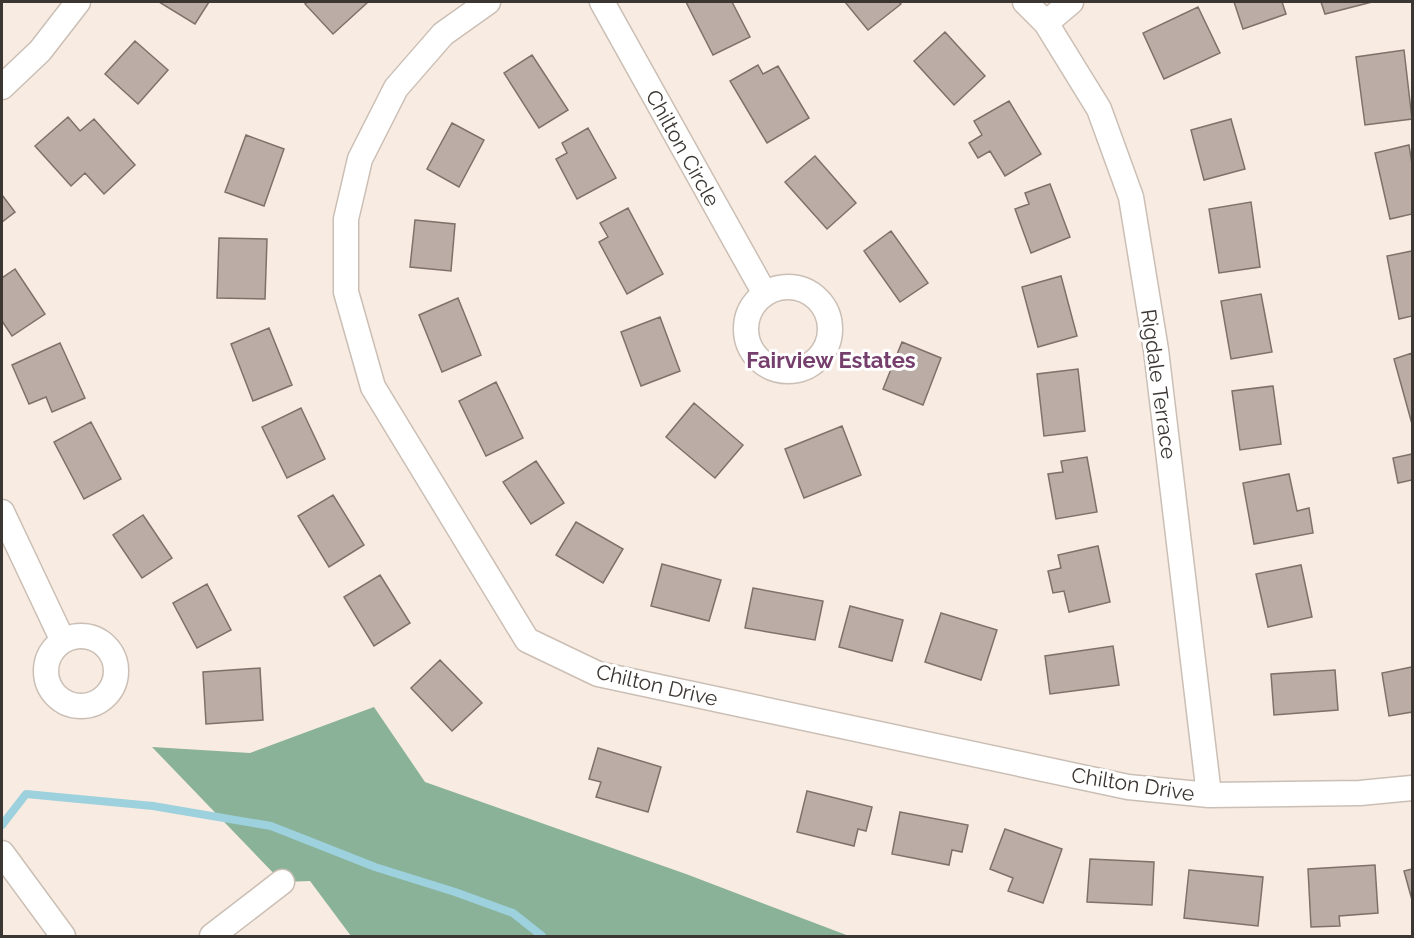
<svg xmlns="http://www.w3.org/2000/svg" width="1414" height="938" font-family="Raleway,sans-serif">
	<rect width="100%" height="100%" fill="#f8ebe1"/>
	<path fill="#8ab299" d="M374,707L425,782L686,874L849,936H351L310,881L282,882L152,747L250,753Z"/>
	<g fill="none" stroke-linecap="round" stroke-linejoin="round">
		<path stroke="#9cd1dd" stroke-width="8" d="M2,825L26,794L153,806L271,826L375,867L455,892L513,913L542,936"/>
	</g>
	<path fill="#bbada5" stroke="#7e716a" stroke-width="1.5" d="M159,2H209L195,24Z
		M308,2H368L333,34L305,4Z
		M686,2H732L750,37L713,55Z
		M845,2H899L901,4L868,30Z
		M1234,2H1282L1286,14L1243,29Z
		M1321,2H1372L1325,14Z
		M1198,7L1220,53L1164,79L1143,33Z
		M945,32L985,76L954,105L914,61Z
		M135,41L168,70L138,104L105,74Z
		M1404,50L1412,119L1365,125L1356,57Z
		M532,55L568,110L539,128L504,73Z
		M758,65L763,74L778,66L809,118L767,143L730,81Z
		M1009,101L1041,154L1005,176L990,151L978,158L969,143L982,135L974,121Z
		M68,117L80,131L94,119L135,165L104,194L85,173L71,186L35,146Z
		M1231,119L1245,169L1204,180L1191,130Z
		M452,123L484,140L459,187L427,169Z
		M588,128L616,178L577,199L556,159L567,153L562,143Z
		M246,135L284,149L264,206L225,192Z
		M1409,145L1412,164V214L1390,219L1375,153Z
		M815,156L856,203L827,229L785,182Z
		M1050,184L1070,237L1031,253L1015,209L1029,204L1025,193Z
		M2,195L15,212L2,222Z
		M1251,202L1260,267L1219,273L1209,209Z
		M628,208L663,274L627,294L599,242L608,237L600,223Z
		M415,220L455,224L451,271L410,267Z
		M891,231L928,283L900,302L864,251Z
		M219,238L267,239L265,299L217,298Z
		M1412,251V316L1399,319L1387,256Z
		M15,269L45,314L12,336L2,321V278Z
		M1061,276L1077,336L1038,347L1022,287Z
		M1261,294L1272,352L1231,359L1221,301Z
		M458,298L481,355L442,372L419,315Z
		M660,317L680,371L641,386L621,332Z
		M269,328L292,385L253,401L231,344Z
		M902,342L941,358L923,405L883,389Z
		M60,343L85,398L52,412L46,397L29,404L12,365Z
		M1412,353V424L1394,359Z
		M1078,369L1085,431L1044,436L1037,374Z
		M496,382L523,438L486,456L459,401Z
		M1273,386L1281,444L1240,450L1232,391Z
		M694,403L743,445L715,478L666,437Z
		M301,408L325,459L287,478L262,427Z
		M91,422L121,479L84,499L54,442Z
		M842,426L861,475L804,498L785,449Z
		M1412,454V480L1398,483L1393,458Z
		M1087,457L1097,512L1056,519L1048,474L1063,472L1061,461Z
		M536,461L564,503L531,524L503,482Z
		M1289,474L1297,511L1309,508L1313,533L1254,544L1243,483Z
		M333,495L364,545L329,567L298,516Z
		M143,515L172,558L142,578L113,535Z
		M576,522L623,549L603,583L556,555Z
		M1098,546L1110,602L1069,612L1064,591L1053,593L1048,571L1061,568L1058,555Z
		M662,564L721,580L709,621L651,606Z
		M1301,565L1312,617L1268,627L1256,574Z
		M380,575L410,623L374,646L344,597Z
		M207,584L231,630L197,648L173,603Z
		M753,588L823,601L815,640L745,628Z
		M850,606L903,620L892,661L839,647Z
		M941,613L997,630L981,680L925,662Z
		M1113,646L1119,685L1050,694L1045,656Z
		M440,660L482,703L452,731L411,688Z
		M1412,667V712L1389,716L1382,673Z
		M260,668L263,720L206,724L203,672Z
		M1335,670L1338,710L1274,715L1271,674Z
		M598,748L661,767L648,812L596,797L601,782L589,779Z
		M807,791L872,807L866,831L858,829L854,846L797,832Z
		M900,812L968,825L962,852L952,850L949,865L892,854Z
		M1005,829L1062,849L1043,903L1008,891L1013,878L990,869Z
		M1090,859L1154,862L1152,905L1087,902Z
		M1375,865L1378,913L1339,916L1340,926L1311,927L1308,869Z
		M1412,869V900L1404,871Z
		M1189,870L1263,877L1258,926L1184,918Z"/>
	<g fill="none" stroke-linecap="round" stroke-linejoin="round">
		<defs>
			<path id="minor" d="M488,2L443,34L396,88L360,159L346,219V292L373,387L527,640L598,674L1128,787L1209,795L1360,793L1412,788
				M602,2L765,294
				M1025,2L1046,23L1099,109L1131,197L1156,350L1209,795
				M1046,23L1071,2
				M2,87L40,51L78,2
				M746 329a42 42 0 1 1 84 0a42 42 0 1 1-84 0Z
				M2,512L63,641
				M46 671a35 35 0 1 1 70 0a35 35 0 1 1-70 0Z
				M2,853L63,936
				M212,936L282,882"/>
		</defs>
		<use href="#minor" stroke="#cbbfb5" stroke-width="27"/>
		<use href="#minor" stroke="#fff" stroke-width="24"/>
	</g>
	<g text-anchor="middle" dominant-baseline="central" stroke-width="6" stroke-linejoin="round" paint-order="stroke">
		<g font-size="21" fill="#3c3633" stroke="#fff">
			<text transform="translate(683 148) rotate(61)">Chilton Circle</text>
			<text transform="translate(1159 384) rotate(82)">Rigdale Terrace</text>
			<text transform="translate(657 685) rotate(13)">Chilton Drive</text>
			<text transform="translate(1133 784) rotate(9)">Chilton Drive</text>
		</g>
		<g font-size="22" font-weight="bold" fill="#763e6c" stroke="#fff">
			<text x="831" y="360">Fairview Estates</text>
		</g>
	</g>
	<rect width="1414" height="938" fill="none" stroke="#3c3633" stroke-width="6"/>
</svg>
